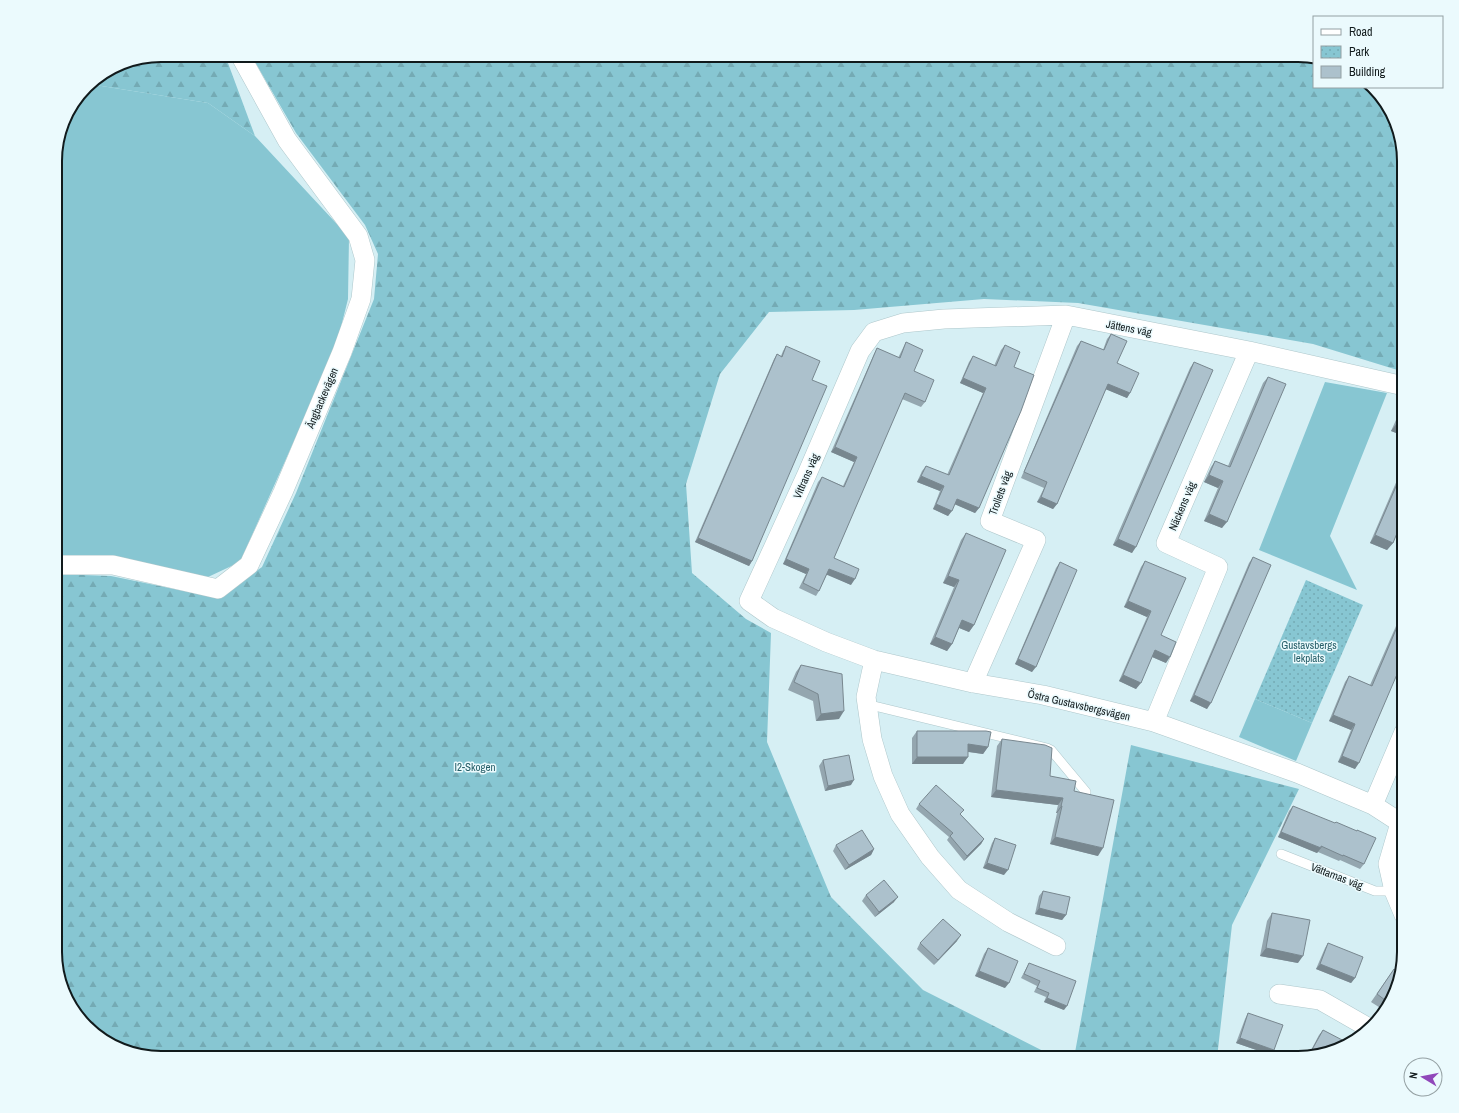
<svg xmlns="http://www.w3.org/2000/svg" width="1459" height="1113" font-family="'Archivo Narrow',sans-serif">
	<defs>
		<pattern id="forest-firs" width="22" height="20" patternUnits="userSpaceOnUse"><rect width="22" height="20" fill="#87c6d2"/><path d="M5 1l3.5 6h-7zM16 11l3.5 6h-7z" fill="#74aab4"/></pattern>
		<pattern id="park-dots" width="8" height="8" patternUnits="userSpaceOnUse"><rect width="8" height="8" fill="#87c6d2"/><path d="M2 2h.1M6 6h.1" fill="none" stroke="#74aab4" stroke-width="1.8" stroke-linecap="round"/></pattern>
	</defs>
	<rect width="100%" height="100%" fill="#d6eff4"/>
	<path fill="#87c6d2" d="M89,84L208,103L255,136L349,237L348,299L336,347L240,562L208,577L113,558L55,555V154L66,114Z
		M1325,382L1387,393L1330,536L1357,590L1259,550Z
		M1255,699L1312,723L1296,761L1239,737Z"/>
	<path fill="url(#forest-firs)" d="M161,55H225L255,136L208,103L89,84L91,81L121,63Z
		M251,55H1298L1314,58V87H1371L1393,114L1404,161V372L1313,344L1078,303L984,299L854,310L769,312L720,374L686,484L692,573L746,619L771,633L767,742L831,897L923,990L1057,1058H161L127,1052L96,1036L66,999L55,959V574L111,576L218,598L262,567L296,493L374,299L378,254L365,225L296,133Z
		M1131,745L1299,789L1232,925L1217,1058H1074Z"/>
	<path fill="url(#park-dots)" d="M1306,580L1363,605L1312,723L1255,699Z"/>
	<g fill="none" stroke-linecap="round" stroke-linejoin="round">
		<defs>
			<path id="service" d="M866,704L1047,748L1051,750L1086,792
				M1281,854L1375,891H1394"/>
			<path id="minor" d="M1404,386L1249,351L1066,315L944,319L903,323L874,332L860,351L807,474L749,601L773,618L826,642L874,660L973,683L1043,695L1154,722L1297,773L1373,805L1404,825
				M55,565H113L218,589L249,565L283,492L342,352L361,299L365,260L358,236L287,140L240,55
				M874,660L866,697L872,739L883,776L900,814L930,857L959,890L1008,922L1056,946
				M973,683L1036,540L990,521L1066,315
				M1154,722L1218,567L1166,543L1249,351
				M1373,805L1404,732
				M1400,823L1388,864L1394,891L1404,915
				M1279,994L1320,1000L1369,1028"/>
		</defs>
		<use href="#service" stroke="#aec7cb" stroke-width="10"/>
		<use href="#minor" stroke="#aec7cb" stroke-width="20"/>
		<use href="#service" stroke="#fff" stroke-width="9"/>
		<use href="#minor" stroke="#fff" stroke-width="19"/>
	</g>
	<path fill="#94a6af" d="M1111,334L1117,363L1130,393L1127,398L1106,389L1057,504L1053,509L1037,502L1044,488L1021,478L1077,346L1081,341L1103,350L1107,339Z
		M906,342L914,371L925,402L921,407L902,399L834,558L851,585L827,574L819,591L816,596L799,588L806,574L783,564L818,482L822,477L843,486L854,462L831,452L874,354L877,348L898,358Z
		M1005,345L1014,367L979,508L975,513L955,504L948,516L933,509L940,491L917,482L922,471L926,466L947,475L983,393L960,383L969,362L973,356L994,366L1001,350Z
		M786,346L812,380L752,561L749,566L695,542L774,359L777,354L781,356L783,351Z
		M1194,362L1132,553L1113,545L1190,368Z
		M1268,377L1222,528L1204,521L1218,488L1204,482L1211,467L1215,461L1228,466L1263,383Z
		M1402,412L1404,413V436L1391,431L1396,420Z
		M1404,464V516L1393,543L1387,550L1370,543Z
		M966,533L974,625L969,632L959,628L952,644L947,651L930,644L954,587L943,583L961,540Z
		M1253,557L1207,709L1190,701L1249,563Z
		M1145,561L1161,635L1166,663L1152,657L1136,689L1119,681L1147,617L1124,607L1141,567Z
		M1060,562L1032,672L1015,664L1056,568Z
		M1400,620L1355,769L1338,762L1351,730L1329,721L1345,682L1349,676L1370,685L1396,626Z
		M801,665L839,719L816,721L813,701L788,690L796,672Z
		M917,731L988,747L983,754L968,752L963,764H912V738Z
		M1002,739L1050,776L1074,791L1098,856L1050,844L1057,813H1056L1058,805L991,797L997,746Z
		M823,760L851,785L825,791L819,766Z
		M919,804L960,814L984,839L981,844L964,861L947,840L949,837L916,809Z
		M1293,806L1364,864L1360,869L1340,860L1339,861L1318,852L1317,853L1278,837L1289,811Z
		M995,838L1004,875L983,868L992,843Z
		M836,845L874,849L871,855L845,870L833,851Z
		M1043,891L1066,915L1062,920L1035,914L1039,896Z
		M866,895L894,902L875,917L862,901Z
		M1272,913L1298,963L1260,956L1267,921Z
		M957,941L934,965L917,949L920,943Z
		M1328,943L1355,978L1351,983L1316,969L1325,948Z
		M988,948L1005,988L975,976L984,954Z
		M1029,963L1064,1010L1044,1002L1046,997L1034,992L1037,986L1021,978Z
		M1394,969L1398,986L1385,1011L1371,1002Z
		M1248,1013L1271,1055L1236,1043L1245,1019Z
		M1323,1030L1343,1048L1308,1056L1319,1035Z"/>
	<path fill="#78878f" d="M963,378L986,388L983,393L960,383Z
		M1108,384L1130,393L1127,398L1105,389Z
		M1397,423L1404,426V436L1391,431Z
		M835,447L857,457L854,462L831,452Z
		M1209,475L1223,481L1218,488L1204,482Z
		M921,476L944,486L940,491L917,482Z
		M1041,497L1057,504L1053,509L1037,502Z
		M957,499L979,508L975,513L954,504Z
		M936,504L952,511L948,516L933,509Z
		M1209,514L1227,522L1222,528L1204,521Z
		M1375,535L1393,543L1387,550L1370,543Z
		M698,538L752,561L749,566L695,542Z
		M1118,539L1136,547L1132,553L1113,545Z
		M786,559L809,569L806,574L783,564Z
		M829,569L855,579L851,585L825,574Z
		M948,576L959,580L954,587L943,583Z
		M1128,601L1151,611L1147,617L1124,607Z
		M962,620L974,625L969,632L957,627Z
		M935,637L952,644L947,651L930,644Z
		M1155,650L1170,657L1166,663L1150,656Z
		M1018,659L1036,667L1032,672L1015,664Z
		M1123,675L1141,683L1136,689L1119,681Z
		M1194,695L1211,703L1207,709L1190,701Z
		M844,711L839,719L816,721L821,714Z
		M1333,715L1355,724L1351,730L1329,721Z
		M968,744L988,747L983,754L963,751Z
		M1342,756L1359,763L1355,769L1338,762Z
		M917,757H968L963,764H912Z
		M854,780L851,785L825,791L828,786Z
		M996,790L1063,798L1058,805L991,797Z
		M1061,806H1062L1057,813H1056Z
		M1281,832L1321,848L1317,853L1278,837Z
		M1055,837L1103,848L1098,856L1050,844Z
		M984,839L981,844L964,861L967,856Z
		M874,849L871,855L845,870L849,865Z
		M987,863L1008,870L1004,875L983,868Z
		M898,897L894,902L875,917L879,912Z
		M1039,908L1066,915L1062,920L1035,914Z
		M961,935L957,941L934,965L938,960Z
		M1266,948L1303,956L1298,963L1260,956Z
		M1320,964L1355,978L1351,983L1316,969Z
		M979,971L1009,983L1005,988L975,976Z
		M1047,998L1067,1006L1064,1010L1044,1002Z
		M1240,1038L1274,1050L1271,1055L1236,1043Z"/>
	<path fill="#acc1cc" stroke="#78878f" d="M1111,334L1127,341L1117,363L1139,373L1130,393L1108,384L1057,504L1041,497L1047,482L1024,472L1081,341L1104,350Z
		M906,342L923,350L914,371L934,380L925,402L905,393L834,558L859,569L855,579L829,569L819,591L803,583L809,569L786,559L822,477L844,487L857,457L835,447L877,348L900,358Z
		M1005,345L1020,352L1014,367L1034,375L1021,411L979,508L957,499L952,511L936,504L944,486L921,476L926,466L949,475L986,388L963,378L973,356L996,366Z
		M786,346L820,361L812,380L827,386L752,561L698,538L777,354L782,357Z
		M1194,362L1213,370L1136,547L1118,539Z
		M1268,377L1286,384L1227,522L1209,514L1223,481L1209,475L1215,461L1230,467Z
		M1402,412L1404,413V426L1397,423Z
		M1404,468V516L1393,543L1375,535Z
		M966,533L1006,550L974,625L962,620L952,644L935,637L959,580L948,576Z
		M1253,557L1271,565L1211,703L1194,695Z
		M1145,561L1186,578L1161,635L1176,642L1170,657L1155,650L1141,683L1123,675L1151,611L1128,601Z
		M1060,562L1077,570L1036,667L1018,659Z
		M1400,620L1404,622V658L1359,763L1342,756L1355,724L1333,715L1349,676L1372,686Z
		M801,665L842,674L844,711L821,714L818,694L794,682Z
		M917,731H986L991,732L988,747L968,744V757H917Z
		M1002,739L1045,745L1052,748L1050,776L1076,781L1074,791L1114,800L1103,848L1055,837L1062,806H1061L1063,798L996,790Z
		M849,755L854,780L828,786L823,760Z
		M936,785L964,810L960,814L984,839L967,856L950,836L953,833L919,804Z
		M1293,806L1335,823L1336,822L1357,831V830L1376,838L1364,864L1343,855V856L1321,846V848L1281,832Z
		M862,830L874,849L849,865L836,845Z
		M995,838L1016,845L1008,870L987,863Z
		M884,880L898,897L879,912L866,895Z
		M1043,891L1070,897L1066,915L1039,908Z
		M1272,913L1310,920L1303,956L1266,948Z
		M943,919L961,935L938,960L920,943Z
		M1328,943L1363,957L1355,978L1320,964Z
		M988,948L1018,961L1009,983L979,971Z
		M1029,963L1076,981L1067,1006L1047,998L1049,993L1037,988L1040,981L1024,974Z
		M1394,969L1400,973L1398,986L1389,1003L1377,994Z
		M1248,1013L1283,1025L1274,1050L1240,1038Z
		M1323,1030L1346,1042L1343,1048L1309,1055Z"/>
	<g text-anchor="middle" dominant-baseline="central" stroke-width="3" stroke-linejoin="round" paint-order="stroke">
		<g font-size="11" fill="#111a1c" stroke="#ebfafd">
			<text transform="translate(1129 328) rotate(11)">Jättens väg</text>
			<text transform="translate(322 398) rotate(-67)">Ängbackevägen</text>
			<text transform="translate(806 476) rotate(-66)">Vittrans väg</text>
			<text transform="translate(1000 493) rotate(-70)">Trollets väg</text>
			<text transform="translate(1182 506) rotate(-67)">Näckens väg</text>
			<text transform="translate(1079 705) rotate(13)">Östra Gustavsbergsvägen</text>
			<text transform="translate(1337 876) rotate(21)">Vättarnas väg</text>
		</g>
		<g font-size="11" fill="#265e68" stroke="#ebfafd">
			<text x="1309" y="645">Gustavsbergs<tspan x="1309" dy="13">lekplats</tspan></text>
			<text x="475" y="767">I2-Skogen</text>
		</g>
	</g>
	<path d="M0 0H1459V1113H0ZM161 62H1298A99 99 0 0 1 1397 161V952A99 99 0 0 1 1298 1051H161A99 99 0 0 1 62 952V161A99 99 0 0 1 161 62Z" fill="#ebfafd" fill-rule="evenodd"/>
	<path fill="none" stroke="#111a1c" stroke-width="2" d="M161 62H1298A99 99 0 0 1 1397 161V952A99 99 0 0 1 1298 1051H161A99 99 0 0 1 62 952V161A99 99 0 0 1 161 62Z"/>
	<rect x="1313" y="16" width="130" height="72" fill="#ebfafd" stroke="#94a0a3"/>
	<rect x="1321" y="29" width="20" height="6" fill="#ffffff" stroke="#94a0a3"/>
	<text x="1349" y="36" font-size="12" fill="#111a1c">Road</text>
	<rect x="1321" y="46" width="20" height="12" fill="url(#park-dots)" stroke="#94a0a3"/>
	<text x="1349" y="56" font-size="12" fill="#111a1c">Park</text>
	<rect x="1321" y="66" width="20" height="12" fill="#acc1cc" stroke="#94a0a3"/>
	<text x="1349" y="76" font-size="12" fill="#111a1c">Building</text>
	<g transform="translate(1423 1077) rotate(280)"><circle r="19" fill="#ebfafd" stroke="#94a0a3"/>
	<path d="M0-3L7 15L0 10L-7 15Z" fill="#9047ba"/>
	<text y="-6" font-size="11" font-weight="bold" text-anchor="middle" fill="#111a1c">N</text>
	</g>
</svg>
